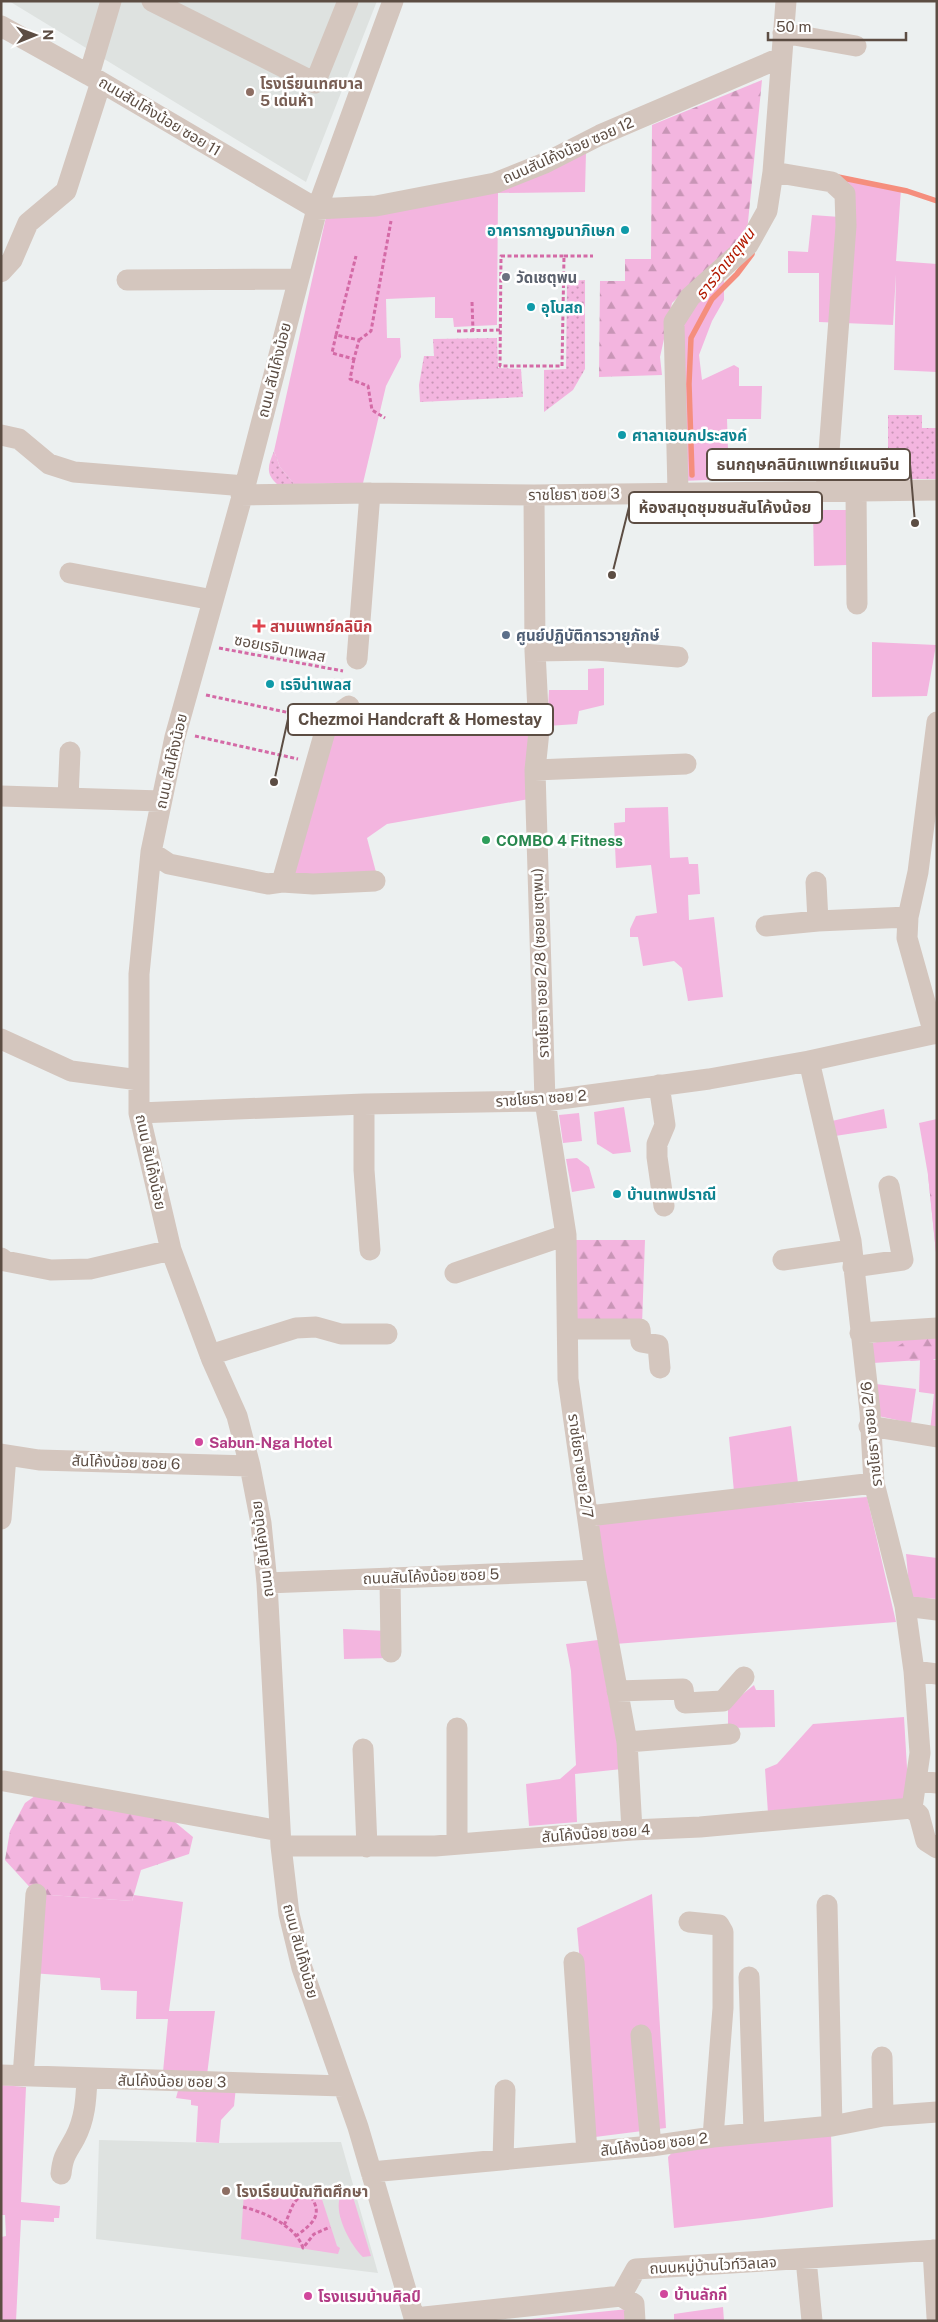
<svg xmlns="http://www.w3.org/2000/svg" width="938" height="2322" font-family="'Public Sans','Noto Sans Thai',sans-serif">
	<defs>
		<pattern id="forest-firs" width="22" height="20" patternUnits="userSpaceOnUse" patternTransform="scale(1.25)"><rect width="22" height="20" fill="#f3b5df"/><path d="M5 1l3.5 6h-7zM16 11l3.5 6h-7z" fill="#c895b6"/></pattern>
		<pattern id="garden-dots" width="8" height="8" patternUnits="userSpaceOnUse" patternTransform="scale(1.25)"><rect width="8" height="8" fill="#f3b5df"/><path d="M2 2h.1M6 6h.1" fill="none" stroke="#c895b6" stroke-width="1.8" stroke-linecap="round"/></pattern>
	</defs>
	<rect width="100%" height="100%" fill="#ecf0f0"/>
	<path fill="#dee2e0" d="M9,1H377L306,182Z
		M99,2140L217,2143L341,2142L378,2273L96,2239Z"/>
	<path fill="#f3b5df" d="M586,152L585,192L498,193L497,325L454,327L453,318H435V297L386,299L387,338H400L401,357L386,386L363,483L294,484L280,467L274,451L326,217Z
		M845,180L901,189L896,261L937,264V372L894,370L896,274L893,325L819,322V273H788V251L808,252L812,215L840,217Z
		M724,279V300L712,321L699,355L702,380L734,365L739,368V386H762L761,419H727L729,479L683,481L678,337L688,311Z
		M813,510H846L847,565L814,566Z
		M872,642L936,645L927,696L872,697Z
		M604,668V705L579,711L577,724L547,726L549,690H588V669Z
		M354,713L381,725L531,728L529,799L387,824L367,838L377,876L291,878L330,728Z
		M668,807L670,858L688,857L689,864H698L700,894L688,895L689,920L714,917L723,997L688,1001L682,968L674,961L643,966L638,937H630V929L636,916L657,913L651,865L616,868L614,823L625,822V808Z
		M624,1107L631,1152L613,1154L597,1144L594,1112Z
		M884,1109L887,1128L835,1136L832,1121Z
		M579,1113L582,1141L563,1143L559,1115Z
		M937,1119V1262L928,1175L919,1123Z
		M577,1158L589,1167L595,1188L572,1192L566,1159Z
		M909,1334L934,1360H937V1431H930L934,1394L919,1392L920,1360L873,1363V1343Z
		M876,1384L916,1389L911,1423L878,1416Z
		M791,1426L798,1483L734,1492L729,1437Z
		M867,1497L896,1622L615,1644L597,1524L658,1514Z
		M906,1554L937,1558V1599L910,1597Z
		M343,1629L387,1631L389,1658L344,1659Z
		M598,1640L622,1769L575,1774L577,1822L529,1826L526,1784L560,1779L576,1765L571,1671L566,1644Z
		M754,1685L756,1690H774L775,1727L728,1728V1706Z
		M904,1717L909,1802L768,1813L765,1769L777,1764L813,1724Z
		M36,1894L132,1901L134,1895L183,1902L169,2011H215L207,2075L163,2072L168,2019H136L137,1991L101,1990L100,1978L31,1973Z
		M652,1894L666,2128L595,2137L577,1928Z
		M1,2085L26,2087L21,2202L60,2206L59,2218H54V2222L21,2220L16,2321H1V2237L6,2236L5,2215H1Z
		M179,2087H236L234,2106L221,2120L219,2143L196,2142L198,2106L191,2105V2100L176,2098Z
		M831,2133L833,2207L762,2218L674,2228L668,2157L676,2148Z
		M350,2187L371,2256L363,2257C349,2244 324,2198 350,2187Z
		M248,2188L316,2189L320,2193L337,2246L340,2248L338,2254L241,2239L244,2191Z
		M723,2307L724,2321H674V2314Z
		M628,2309L629,2321H511Z"/>
	<path fill="url(#forest-firs)" d="M762,80L747,232L672,303L660,357L662,375L599,377L600,281H625V259H651L652,125Z
		M937,1173V1262L928,1175Z
		M575,1240H645L642,1325L574,1323Z
		M937,1332V1359L911,1361L894,1349L907,1340Z
		M46,1788L159,1809L193,1837L189,1854L141,1870L132,1901L36,1894L5,1860L10,1831L25,1803Z"/>
	<path fill="url(#garden-dots)" d="M585,280V369L573,390L544,412V370L566,369L567,281Z
		M497,338L498,368L521,369L523,397L420,402L419,385L424,356H434L433,339Z
		M888,415H922V428H937V479H888Z
		M274,451L280,467L294,484L278,485C265,474 268,466 274,451Z"/>
	<g fill="none" stroke-linecap="round" stroke-linejoin="round">
		<path stroke="#f58e7d" stroke-width="5.5" d="M838,177L907,191L937,201
			M692,475L689,384L691,338L712,299L737,274L752,254"/>
		<path stroke="#d46aa6" stroke-width="3" stroke-dasharray="4 2.5" stroke-linecap="butt" d="M501,256H564L562,366H500Z
			M564,256H593
			M472,302L473,331
			M457,331L501,330
			M336,335L332,353L354,359L359,340L336,335L356,256
			M359,340L371,331L391,221
			M354,359L350,379L368,386L372,410L385,418
			M219,648L343,671
			M206,695L309,717
			M195,736L298,759
			M313,2198L320,2193
			M243,2207C264,2212 296,2226 303,2248L314,2234L330,2227
			M284,2225C292,2211 291,2197 309,2194C325,2215 312,2224 296,2236"/>
		<path stroke="#d4c6be" stroke-width="21" d="M152,1L315,83L348,1
			M393,1L317,209L245,486L175,737L151,852L139,974V1113L171,1250L212,1360L237,1416L250,1466L261,1523L267,1583L281,1846L289,1914L302,1968L358,2127L415,2321
			M1,26L89,75L317,209L376,206L495,183L545,163L600,135L780,58
			M783,33L856,46
			M89,75L111,1
			M773,172L832,182L845,194L846,226L826,491
			M1,272L12,260L28,223L66,191L101,82
			M127,280L298,279
			M1,435L19,439L49,464L74,472L245,486
			M856,491L857,604
			M678,492L674,322L690,297L748,245L767,211L773,172L786,1
			M241,495L370,493L534,495L937,490
			M534,495L535,651L539,731L535,770L536,805L545,1101L566,1235L568,1379L595,1570L627,1742L632,1830
			M70,573L213,600
			M535,651L596,650L678,657
			M357,659L370,493
			M535,770L686,764
			M1,796L161,801
			M68,798L70,752
			M151,852L169,864L268,884L282,882L313,884L375,881
			M282,882L328,721L349,706
			M816,882L818,921
			M766,926L818,921L908,917
			M934,1034L907,938L908,917L918,872L937,722
			M1,1039L71,1071L139,1080
			M809,1061L851,1241L870,1411L874,1483L905,1606L914,1671L920,1753L912,1808
			M659,1085L665,1125L657,1144V1157L664,1206
			M364,1104V1170L370,1250
			M139,1113L364,1104L545,1101L709,1079L809,1061L937,1033
			M1,1258L5,1261L51,1270L90,1269L171,1250
			M783,1260L851,1250
			M853,1267L903,1260L889,1186
			M455,1273L566,1235
			M568,1329H640L641,1342L658,1345L660,1368
			M860,1333L937,1328
			M210,1355L296,1328L316,1327L341,1334H387
			M869,1426L937,1437
			M1,1454L39,1460L250,1466
			M589,1516L874,1483
			M1,1519L6,1456
			M390,1578L391,1652
			M267,1583L595,1570
			M905,1606L937,1610
			M914,1671L937,1674
			M617,1691L683,1689L685,1703L723,1701L744,1677
			M627,1742L730,1734
			M363,1749L367,1847
			M4,1781L280,1831
			M917,1781L937,1783
			M912,1808L919,1815L926,1841L937,1848
			M457,1844V1728
			M281,1846H435L632,1830L700,1827L912,1808
			M827,1905L832,2126
			M689,1922L719,1925L723,1932V2008L713,2137
			M574,1962L587,2152
			M749,1977L754,2133
			M641,2035L651,2146
			M882,2057L883,2116
			M1,2075L343,2086
			M23,2077L36,1894
			M503,2160L505,2090
			M371,2172L651,2146L713,2137L832,2126L883,2116L937,2112
			M61,2174C63,2155 67,2153 75,2138C85,2119 86,2100 87,2079
			M933,2250L937,2317
			M806,2259L812,2321
			M621,2296L634,2304L635,2321
			M415,2318L621,2296L636,2269L937,2250"/>
	</g>
	<g fill="#8d6e63" stroke="#fff" stroke-width="2">
		<circle cx="250" cy="92" r="5"/>
		<circle cx="226" cy="2191" r="5"/>
	</g>
	<g fill="#0f9aa8" stroke="#fff" stroke-width="2">
		<circle cx="625" cy="230" r="5"/>
		<circle cx="531" cy="307" r="5"/>
		<circle cx="622" cy="435" r="5"/>
		<circle cx="270" cy="684" r="5"/>
		<circle cx="617" cy="1194" r="5"/>
	</g>
	<circle fill="#6b7280" stroke="#fff" stroke-width="2" cx="506" cy="277" r="5"/>
	<path fill="#e0444e" stroke="#fff" stroke-width="2" d="M256.5 618.5h5v5h5v5h-5v5h-5v-5h-5v-5h5z"/>
	<circle fill="#5c6f8a" stroke="#fff" stroke-width="2" cx="506" cy="635" r="5"/>
	<circle fill="#2e9e5b" stroke="#fff" stroke-width="2" cx="486" cy="840" r="5"/>
	<g fill="#d1479c" stroke="#fff" stroke-width="2">
		<circle cx="199" cy="1442" r="5"/>
		<circle cx="664" cy="2294" r="5"/>
		<circle cx="308" cy="2296" r="5"/>
	</g>
	<g text-anchor="middle" dominant-baseline="central" stroke-width="5" stroke-linejoin="round" paint-order="stroke">
		<g font-size="15" font-weight="bold" fill="#785e54" stroke="#fff" text-anchor="start">
			<text x="260" y="83">โรงเรียนเทศบาล<tspan x="260" dy="17">5 เด่นห้า</tspan></text>
			<text x="236" y="2191">โรงเรียนบัณฑิตศึกษา</text>
		</g>
		<g font-size="15" fill="#5c4d43" stroke="#fff">
			<text transform="translate(160 116) rotate(31)">ถนนสันโค้งน้อย ซอย 11</text>
			<text transform="translate(568 150) rotate(-24)">ถนนสันโค้งน้อย ซอย 12</text>
			<text transform="translate(274 370) rotate(-76)">ถนน สันโค้งน้อย</text>
			<text transform="translate(574 494) rotate(-1)">ราชโยธา ซอย 3</text>
			<text transform="translate(280 648) rotate(11)">ซอยเรจินาเพลส</text>
			<text transform="translate(171 761) rotate(-77)">ถนน สันโค้งน้อย</text>
			<text transform="translate(540 963) rotate(-92)">ราชโยธา ซอย 2/8 (ซอย เชตุพน)</text>
			<text transform="translate(541 1098) rotate(-4)">ราชโยธา ซอย 2</text>
			<text transform="translate(151 1162) rotate(78)">ถนน สันโค้งน้อย</text>
			<text transform="translate(871 1434) rotate(-96)">ราชโยธา ซอย 2/6</text>
			<text transform="translate(126 1462) rotate(2)">สันโค้งน้อย ซอย 6</text>
			<text transform="translate(581 1466) rotate(82)">ราชโยธา ซอย 2/7</text>
			<text transform="translate(262 1549) rotate(-97)">ถนน สันโค้งน้อย</text>
			<text transform="translate(431 1576) rotate(-2)">ถนนสันโค้งน้อย ซอย 5</text>
			<text transform="translate(596 1833) rotate(-4)">สันโค้งน้อย ซอย 4</text>
			<text transform="translate(301 1951) rotate(75)">ถนน สันโค้งน้อย</text>
			<text transform="translate(172 2081) rotate(1)">สันโค้งน้อย ซอย 3</text>
			<text transform="translate(654 2144) rotate(-7)">สันโค้งน้อย ซอย 2</text>
			<text transform="translate(713 2265) rotate(-3)">ถนนหมู่บ้านไวท์วิลเลจ</text>
		</g>
		<g font-size="15" font-weight="bold" fill="#0d838f" stroke="#fff" text-anchor="start">
			<text x="615" y="230" text-anchor="end">อาคารกาญจนาภิเษก</text>
			<text x="541" y="307">อุโบสถ</text>
			<text x="632" y="435">ศาลาเอนกประสงค์</text>
			<text x="280" y="684">เรจิน่าเพลส</text>
			<text x="627" y="1194">บ้านเทพปราณี</text>
		</g>
		<g font-size="15" font-weight="bold" fill="#5b616d" stroke="#fff" text-anchor="start">
			<text x="516" y="277">วัดเชตุพน</text>
		</g>
		<g font-size="15" font-weight="bold" fill="#be3a42" stroke="#fff" text-anchor="start">
			<text x="270" y="626">สามแพทย์คลินิก</text>
		</g>
		<g font-size="15" font-weight="bold" fill="#4e5e75" stroke="#fff" text-anchor="start">
			<text x="516" y="635">ศูนย์ปฏิบัติการวายุภักษ์</text>
		</g>
		<g font-size="15" font-weight="bold" fill="#27864d" stroke="#fff" text-anchor="start">
			<text x="496" y="840">COMBO 4 Fitness</text>
		</g>
		<g font-size="15" font-weight="bold" fill="#b23c85" stroke="#fff" text-anchor="start">
			<text x="209" y="1442">Sabun-Nga Hotel</text>
			<text x="674" y="2294">บ้านลักกี</text>
			<text x="318" y="2296">โรงแรมบ้านศิลป์</text>
		</g>
		<g font-size="16" font-style="italic" fill="#b21900" stroke="#fff">
			<text transform="translate(725 264) rotate(-52)">ธารวัดเชตุพน</text>
		</g>
	</g>
	<path fill="none" stroke="#5c4d43" stroke-width="2" d="M915 523L910 464M612 575L629 507M274 782L288 719"/>
	<g fill="#5c4d43" stroke="#fff" stroke-width="2">
		<circle cx="915" cy="523" r="5"/>
		<circle cx="612" cy="575" r="5"/>
		<circle cx="274" cy="782" r="5"/>
	</g>
	<g fill="#fff" stroke="#5c4d43" stroke-width="2">
		<rect x="707" y="449" width="203" height="31" rx="5"/>
		<rect x="629" y="492" width="193" height="31" rx="5"/>
		<rect x="288" y="704" width="265" height="31" rx="5"/>
	</g>
	<g font-size="16" text-anchor="middle" font-weight="bold" fill="#5c4d43">
		<text x="808" y="470">ธนกฤษคลินิกแพทย์แผนจีน</text>
		<text x="725" y="513">ห้องสมุดชุมชนสันโค้งน้อย</text>
		<text x="420" y="725">Chezmoi Handcraft &amp; Homestay</text>
	</g>
	<rect width="938" height="2322" fill="none" stroke="#5c4d43" stroke-width="5"/>
	<g transform="translate(35 35) rotate(89)" stroke="#ffffff" stroke-width="4" paint-order="stroke">
	<path d="M0-4L9 19L0 12L-9 19Z" fill="#5c4d43"/>
	<text y="-8" font-size="14" font-weight="bold" text-anchor="middle" fill="#5c4d43">N</text>
	</g>
	<path d="M768 32v8h138v-8" fill="none" stroke="#5c4d43" stroke-width="2.5"/>
	<text x="776" y="32" font-size="15" fill="#5c4d43" stroke="#ffffff" stroke-width="4" paint-order="stroke">50 m</text>
</svg>
